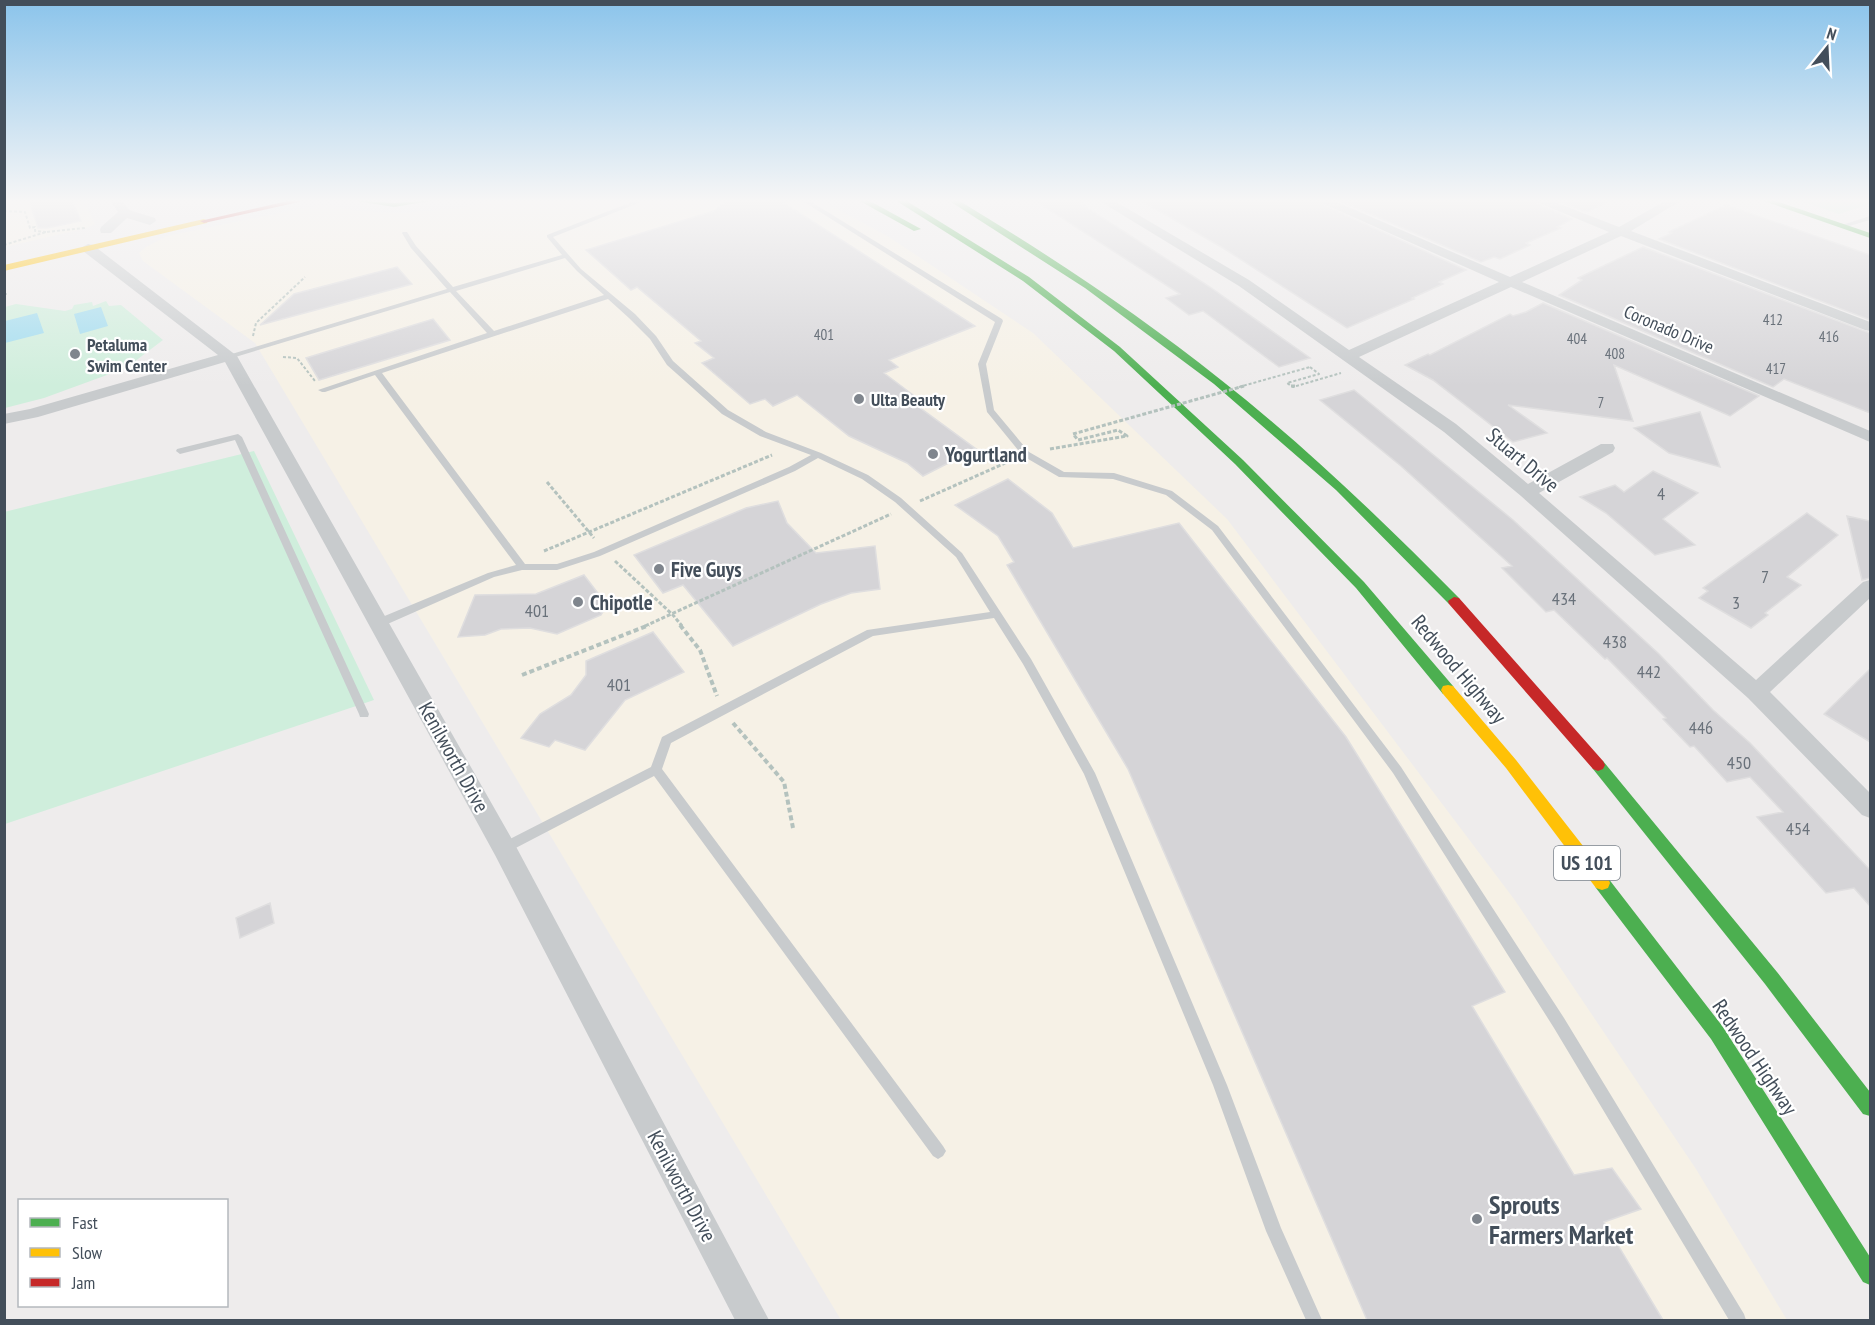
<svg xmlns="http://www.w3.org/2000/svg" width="1875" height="1325" font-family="'PT Sans Narrow',sans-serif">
	<rect width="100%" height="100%" fill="#eeecec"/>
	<path fill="#f6f1e6" d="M4,200H84L95,224L87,228L5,247Z
		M498,200H821L889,237L1033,333L1227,519L1514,899L1696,1169L1787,1320H841L255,343L143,261L139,253L146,247L167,236L324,204L358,211L401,213L460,208Z"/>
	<path fill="#cfeedc" d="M1797,200H1870V204L1839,214Z
		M106,301L109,306L121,305L163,340L126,368L44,398L5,408V307L16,304L65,311L72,309L74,305L92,302L93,306Z
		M254,451L374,700L5,824L4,512Z"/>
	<path fill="#a1dcef" d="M101,307L108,326L80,334L74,314Z
		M37,313L44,333L5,343V321Z"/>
	<path fill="#d5d4d7" stroke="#dfdedf" stroke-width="1.5" d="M29,200H72L81,221L47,228H38Z
		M728,200L781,201L975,326L889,360L898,367L884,373L925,404L919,407L976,449L923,476L907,463L849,436L797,395L773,406L765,399L750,404L702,363L714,358L695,343L701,341L637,287L631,290L586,250L714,211Z
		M1034,200H1075L1210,287L1310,358L1279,367L1203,311L1189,315L1166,298L1180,294Z
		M1140,200H1313L1466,270L1439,282L1443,284L1412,298L1414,299L1347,328L1223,248Z
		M1338,200H1530L1572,219L1557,227L1561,228L1526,243L1530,245L1500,259L1494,257L1481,262Z
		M1555,200H1612L1586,212Z
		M1726,205L1870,255V320L1659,239L1672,233L1669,232Z
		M1643,247L1870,333V413L1784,379L1773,387L1559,295L1582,280L1578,278Z
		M397,267L412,284L260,325L294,294Z
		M1543,303L1759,396L1730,416L1614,365L1633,421L1508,405L1547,433L1513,442L1433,380L1405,365L1428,354L1430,355L1510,314L1513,316L1526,312Z
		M433,319L450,340L319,380L306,358Z
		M1354,390L1513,520L1659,654L1713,710L1750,743L1870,870V906L1854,888L1826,893L1757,817L1783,812L1750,777L1727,782L1694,746L1690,747L1663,719L1666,718L1607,658L1605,659L1554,610L1546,612L1502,568L1512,566L1401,466L1320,400Z
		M1700,412L1720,467L1669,453L1634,428Z
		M1653,471L1698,493L1663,519L1695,545L1655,555L1606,513L1580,497L1615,485L1624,492Z
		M1008,479L1052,513L1073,548L1179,523L1346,737L1505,992L1472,1006L1574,1175L1612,1168L1641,1209L1604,1222L1663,1320H1367L1128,769L1007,565L1014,562L998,536L955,505Z
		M778,501L787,523L816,553L875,546L880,589L851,593L821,604L733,646L683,585L663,593L634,555L746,508Z
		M1807,513L1838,535L1787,577L1801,585L1765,613L1768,615L1751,628L1699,598L1708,591L1703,588Z
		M1847,516L1870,521V578L1862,580Z
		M584,575L607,605L601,615L557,634L530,628L501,629L485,635L458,637L475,595L536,594Z
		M653,632L684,672L625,700L585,750L555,740L549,747L521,738L540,714L571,695L586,675V661Z
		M1870,669V742L1824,714Z
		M270,903L274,923L240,938L236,918Z"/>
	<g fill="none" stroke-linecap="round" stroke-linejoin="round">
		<path stroke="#b4c2be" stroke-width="2" stroke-dasharray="3 2" stroke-linecap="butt" d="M4,211L25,212L30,228L35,227V231L46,232
			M4,245L46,232L85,228
			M4,294H8
			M253,336L256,323L305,277
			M283,357L297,358L315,381
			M1310,367L1319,374L1287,383L1293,387L1341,373"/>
		<path stroke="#b4c2be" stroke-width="3" stroke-dasharray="4 2" stroke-linecap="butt" d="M1291,386H1297
			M1050,449L1127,436L1118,430L1078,440L1073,434
			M547,482L594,538
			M920,501L1012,460
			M544,551L772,455
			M615,561L673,615L682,626
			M645,626L891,514"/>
		<path stroke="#b4c2be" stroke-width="4" stroke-dasharray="5 3" stroke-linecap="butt" d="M680,625L700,650L717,696
			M522,675L649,625
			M733,723L784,782L793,828"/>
		<path fill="#c8cbcd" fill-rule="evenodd" d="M637,200H646L553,237L581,269L635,314L656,336L673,361L728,410L766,432L821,453L868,475L901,498L962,553L1031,659L1095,773L1227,1085L1281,1228L1322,1320H1306L1266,1231L1213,1085L1084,774L1023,664L994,618L873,636L671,743L662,769L943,1146L946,1151L943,1156L938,1159L933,1156L654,776L508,852L504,853L500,852L498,848L500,844L651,767L662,737L867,630L990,612L956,557L895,502L862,479L818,458L795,471L600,556L557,570H522L494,577L383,626H375L374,623L375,620L488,573L516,565L375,375L325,392H322L318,390L487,333L450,292L232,358L225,356L447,289L411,248L402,233L403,232H407L416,246L453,287L562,255L547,237V235ZM565,258L577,271L604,295L494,331L456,291ZM608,299L629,318L650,339L667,365L722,414L760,436L811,455L789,467L594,552L557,564H525L382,373Z
			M801,200H808L1002,319L1003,321L986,364L994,410L1029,452L1064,472L1114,473L1172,491L1218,526L1401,767L1564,1018L1744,1314L1746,1320H1729L1554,1028L1393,773L1212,530L1166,495L1113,479L1059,477L1023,456L987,412L978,364L995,322Z
			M1870,216V220L1842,228L1839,226Z
			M238,434L242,437L369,714L368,717H360L359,714L235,440L180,454L176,451L177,449Z"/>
		<path fill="#c8cbcd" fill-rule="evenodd" d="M110,200H122L129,210L155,218L156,221L150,225L127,218L111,233H101L100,230L101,227L118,212Z
			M1098,200H1113L1249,280L1349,350L1499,282L1315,200H1332L1510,277L1609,232L1532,200H1549L1619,227L1667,200H1682L1631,231L1870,322V331L1865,330L1621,236L1522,282L1870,431V442L1511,287L1359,357L1456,424L1528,484L1601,444H1613L1615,448L1613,452L1539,493L1756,680L1863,582L1870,580V598L1770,692L1870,793V818L1862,815L1748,698L1521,496L1444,432L1239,286Z
			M88,244L93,245L237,356L513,841L769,1320H735L495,855L225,362L38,417L4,424V414L30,409L218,355L83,251L81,248Z"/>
		<path fill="#4caf50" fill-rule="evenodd" d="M350,200L394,203L436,200L394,207Z
			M858,200H868L921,229L914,231Z
			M895,200H905L1029,277L1120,347L1243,460L1364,582L1453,686L1455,690L1453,694H1443L1356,588L1235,464L1114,351L1023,281Z
			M948,200H958C1049,255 1137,313 1221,380C1305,446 1383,521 1459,598L1460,601L1459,604H1449L1336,490L1214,384L1085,288Z
			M1761,200H1773L1870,233V238Z
			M1598,759L1603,761L1777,972L1870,1092V1116L1863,1114L1765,984L1593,769L1591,765L1593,761Z
			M1602,876L1608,878L1723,1027L1870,1257V1285L1863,1282L1711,1039L1596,888L1594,883L1596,878Z"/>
		<path fill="#ffc107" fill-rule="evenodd" d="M204,219L208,221L207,223L4,271V265Z
			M1448,685L1453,686L1516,760L1608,878L1610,883L1608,888L1602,890L1596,888L1506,768L1443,694L1441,690L1443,686Z"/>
		<path fill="#c62828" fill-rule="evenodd" d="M292,200H308L204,223L200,221Z
			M1454,597L1459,598L1603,761L1605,765L1603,769L1598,771L1593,769L1449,604L1448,601Z"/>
		<path stroke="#b4c2be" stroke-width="2" stroke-dasharray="3 2" stroke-linecap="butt" d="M1239,387L1310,367"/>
		<path stroke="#b4c2be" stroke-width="3" stroke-dasharray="4 2" stroke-linecap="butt" d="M1073,434L1244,386"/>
	</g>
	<linearGradient id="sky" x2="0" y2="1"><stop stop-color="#8bc4eb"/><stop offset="0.52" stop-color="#f7f6f6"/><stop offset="1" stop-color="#f7f6f6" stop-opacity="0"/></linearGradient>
	<rect width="1875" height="386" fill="url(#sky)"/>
	<g fill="#7f858d" stroke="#fff" stroke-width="2">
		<circle cx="75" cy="354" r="6"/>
		<circle cx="859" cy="399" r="6"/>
		<circle cx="933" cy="454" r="6"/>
		<circle cx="659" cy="569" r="6"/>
		<circle cx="578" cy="602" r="6"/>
		<circle cx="1477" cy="1219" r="6"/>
	</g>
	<g text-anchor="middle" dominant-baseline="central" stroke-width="4.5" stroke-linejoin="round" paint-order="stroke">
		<g font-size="15" fill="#69717a">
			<text x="1773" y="319">412</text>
			<text x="824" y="334">401</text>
			<text x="1829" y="336">416</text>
			<text x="1577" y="338">404</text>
			<text x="1615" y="353">408</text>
			<text x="1776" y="368">417</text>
			<text x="1601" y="402">7</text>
		</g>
		<g font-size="18" fill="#434e5a" stroke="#fff">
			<text transform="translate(1669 329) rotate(23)">Coronado Drive</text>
		</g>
		<g font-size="18" font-weight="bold" fill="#434e5a" stroke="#fff" text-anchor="start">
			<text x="87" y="344">Petaluma<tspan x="87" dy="21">Swim Center</tspan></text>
			<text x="871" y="399">Ulta Beauty</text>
		</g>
		<g font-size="18" fill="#69717a">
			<text x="1661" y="493">4</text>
			<text x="1765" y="576">7</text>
			<text x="1564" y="598">434</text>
			<text x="1736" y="602">3</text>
			<text x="537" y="610">401</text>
			<text x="1615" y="641">438</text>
			<text x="1649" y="671">442</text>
			<text x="619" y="684">401</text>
			<text x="1701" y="727">446</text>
			<text x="1739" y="762">450</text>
			<text x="1798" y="828">454</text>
		</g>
		<rect fill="#fff" stroke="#7b838c" stroke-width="1.5" x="1554" y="846" width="66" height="34" rx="4.5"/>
		<g font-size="20" font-weight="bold" fill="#434e5a">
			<text x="1587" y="863">US 101</text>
		</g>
		<g font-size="21" font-weight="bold" fill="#434e5a" stroke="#fff" text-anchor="start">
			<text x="945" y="454">Yogurtland</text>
			<text x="671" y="569">Five Guys</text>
			<text x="590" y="602">Chipotle</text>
		</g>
		<g font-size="21" fill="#434e5a" stroke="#fff">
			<text transform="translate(1523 460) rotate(40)">Stuart Drive</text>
			<text transform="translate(1459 669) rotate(50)">Redwood Highway</text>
			<text transform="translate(454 757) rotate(61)">Kenilworth Drive</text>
			<text transform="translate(1755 1057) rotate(56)">Redwood Highway</text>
			<text transform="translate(682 1186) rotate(62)">Kenilworth Drive</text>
		</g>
		<g font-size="26" font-weight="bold" fill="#434e5a" stroke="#fff" text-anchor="start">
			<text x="1489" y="1204">Sprouts<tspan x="1489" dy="30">Farmers Market</tspan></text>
		</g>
	</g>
	<rect width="1875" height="1325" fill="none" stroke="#434e5a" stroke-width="12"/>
	<rect x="18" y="1199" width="210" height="108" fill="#ffffff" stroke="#b4b8bd" stroke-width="1.5"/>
	<rect x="30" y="1218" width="30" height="9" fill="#4caf50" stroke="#b4b8bd" stroke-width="1.5"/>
	<text x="72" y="1229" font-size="18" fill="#434e5a">Fast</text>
	<rect x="30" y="1248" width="30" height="9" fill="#ffc107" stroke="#b4b8bd" stroke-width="1.5"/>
	<text x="72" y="1259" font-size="18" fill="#434e5a">Slow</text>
	<rect x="30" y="1278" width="30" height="9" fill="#c62828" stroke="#b4b8bd" stroke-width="1.5"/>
	<text x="72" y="1289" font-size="18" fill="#434e5a">Jam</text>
	<g transform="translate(1827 48) rotate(18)" stroke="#ffffff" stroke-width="4.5" paint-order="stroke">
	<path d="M0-4.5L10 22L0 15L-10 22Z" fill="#434e5a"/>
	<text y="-9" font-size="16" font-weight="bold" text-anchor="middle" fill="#434e5a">N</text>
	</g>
</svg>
